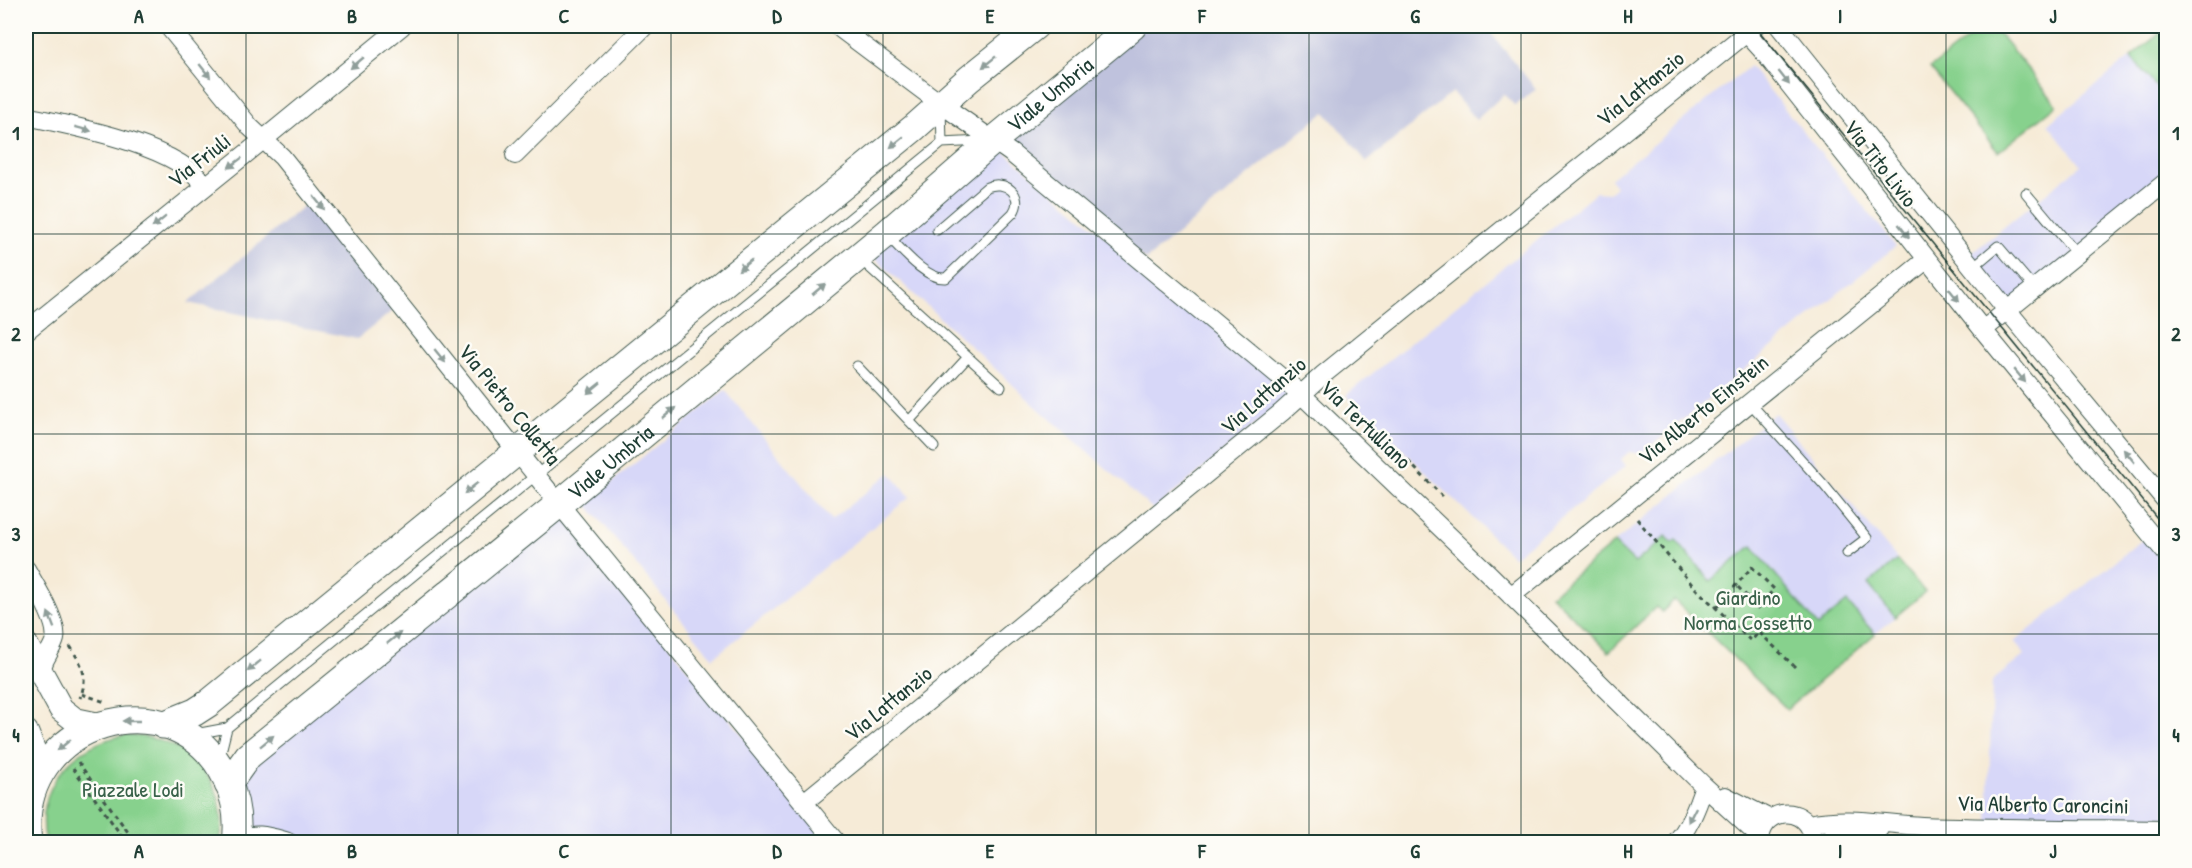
<svg xmlns="http://www.w3.org/2000/svg" width="2192" height="868" font-family="'Patrick Hand',sans-serif">
	<rect width="100%" height="100%" fill="#fdfcf7"/>
	<filter id="ink" filterUnits="userSpaceOnUse"><feTurbulence type="fractalNoise" baseFrequency=".0167" numOctaves="2"/><feDisplacementMap in="SourceGraphic" scale="12" xChannelSelector="R" yChannelSelector="G"/><feConvolveMatrix kernelMatrix="1 2 1 2 8 2 1 2 1" color-interpolation-filters="sRGB"/></filter>
	<filter id="wash" filterUnits="userSpaceOnUse"><feTurbulence type="fractalNoise" baseFrequency=".008" numOctaves="4" result="noise"/><feDisplacementMap in="SourceGraphic" scale="24" xChannelSelector="R" yChannelSelector="G"/><feGaussianBlur stdDeviation="1.35" result="paint"/><feColorMatrix in="noise" values="0 0 0 0 0 0 0 0 0 0 0 0 0 0 0 0 0 1.4 0 .05"/><feComposite in="paint" operator="in"/></filter>
	<g filter="url(#wash)">
		<rect width="100%" height="100%" fill="#f6ebd7"/>
		<path fill="#d7d7f8" d="M2131,57L2166,100V180L2007,308L1967,257L2081,165L2048,124Z
			M1750,66L1896,246L1641,454L1629,452L1621,459L1626,466L1513,557L1346,395L1596,192L1609,193L1616,187L1610,179Z
			M994,143L1293,393L1154,510L1039,409L869,253Z
			M725,390L831,520L890,473L910,497L713,658L586,503Z
			M1775,413L1925,592L1787,709L1614,543Z
			M559,511L830,842H309L275,832L239,825L230,778Z
			M2147,536L2166,559V826L1988,823L1992,681L2025,655L2014,642Z"/>
		<path fill="#bfc2dd" d="M1136,26H1485L1536,89L1515,106L1504,94L1476,120L1452,92L1367,162L1325,112L1146,260L997,139Z
			M307,203L395,309L357,339L188,303Z"/>
		<path fill="#87d18d" stroke="#538760" stroke-width="1.5" d="M1984,26H1993L2057,105L1998,152L1930,68Z
			M2166,28V94L2164,96L2131,57Z
			M1666,536L1672,543L1676,540L1710,581L1752,546L1818,626L1847,602L1875,634L1787,709L1674,600L1662,612L1656,607L1609,652L1551,595L1614,543L1635,563Z
			M1897,560L1925,592L1895,617L1868,584Z
			M126,735C186,736 232,781 220,842H46C33,787 74,743 126,735Z"/>
	</g>
	<g filter="url(#ink)">
		<g fill="none" stroke-linecap="round" stroke-linejoin="round">
			<defs>
				<path id="service" d="M941,109L942,143
					M2026,193L2077,254
					M888,236C901,249 926,280 946,278L1013,213C1025,195 1005,179 987,187L937,230
					M860,259L1001,387
					M1973,267L1998,246L2034,288
					M857,366L934,447
					M1750,403L1824,485L1867,538L1847,553
					M909,421L968,357
					M195,734L227,728L942,143L982,141
					M219,760L227,728"/>
				<path id="minor" d="M168,26L250,127L282,157L559,504L836,842
					M837,26L941,104L1011,153L1301,394L1489,574L1704,786L1760,837
					M1740,26L1762,50L1983,330L2166,553
					M1779,26L2007,310L2166,501
					M26,116C72,126 178,145 205,186
					M515,155L645,26
					M1983,330L2166,182
					M26,331L247,153L402,26
					M26,569C34,584 59,622 55,639C52,651 41,660 41,674
					M1511,596L1926,260
					M1725,796L1770,819
					M803,803L1282,412L1324,374L1755,26
					M1808,824C1850,816 1881,824 1922,826C2004,829 2085,829 2166,830
					M238,842C253,830 271,837 288,842
					M1676,842C1690,827 1698,805 1704,786
					M1760,842C1760,810 1802,802 1812,833
					M1819,842L1847,834L1879,829"/>
				<path id="secondary" d="M26,645L61,709L75,720L99,725
					M26,732L34,752L38,777"/>
				<g id="primary">
					<path d="M163,725L195,712L209,703L915,127L969,79L1035,26"/>
					<path id="s1" d="M228,784L248,756L559,504L886,234L994,140L1133,26"/>
					<path d="M28,842C12,720 177,672 227,780C236,800 239,821 236,842"/>
				</g>
			</defs>
			<use href="#service" stroke="#3f574c" stroke-width="11"/>
			<use href="#minor" stroke="#3f574c" stroke-width="20"/>
			<use href="#secondary" stroke="#3f574c" stroke-width="26"/>
			<use href="#primary" stroke="#3f574c" stroke-width="29"/>
			<path stroke="#3f574c" stroke-width="3" stroke-dasharray="4.5 4.5" stroke-linecap="butt" d="M1408,461L1442,496
				M1637,519L1694,587L1751,641L1759,632L1795,667
				M1716,608L1752,567L1774,589L1758,608L1736,585
				M70,646C82,665 89,675 80,698
				M82,694L105,702
				M78,762L135,842
				M73,768L126,842"/>
			<use href="#service" stroke="#fff" stroke-width="9"/>
			<use href="#minor" stroke="#fff" stroke-width="18"/>
			<use href="#secondary" stroke="#fff" stroke-width="24"/>
			<use href="#primary" stroke="#fff" stroke-width="27"/>
			<path stroke="#1f3d34" stroke-width="1.5" d="M1755,26L2166,529"/>
		</g>
		<defs><path id="oneway-solid" d="M-6-.8H1V-3.2L6.5 0L1 3.2V.8H-6Z" transform="scale(1.5)"/></defs>
		<g fill="#8f9e9a">
			<use href="#oneway-solid" transform="translate(989 62) rotate(141)"/>
			<use href="#oneway-solid" transform="translate(357 63) rotate(140)"/>
			<use href="#oneway-solid" transform="translate(205 71) rotate(51)"/>
			<use href="#oneway-solid" transform="translate(1784 78) rotate(52)"/>
			<use href="#oneway-solid" transform="translate(83 129) rotate(15)"/>
			<use href="#oneway-solid" transform="translate(897 142) rotate(141)"/>
			<use href="#oneway-solid" transform="translate(235 163) rotate(143)"/>
			<use href="#oneway-solid" transform="translate(319 203) rotate(51)"/>
			<use href="#oneway-solid" transform="translate(159 222) rotate(141)"/>
			<use href="#oneway-solid" transform="translate(1904 231) rotate(52)"/>
			<use href="#oneway-solid" transform="translate(745 265) rotate(141)"/>
			<use href="#oneway-solid" transform="translate(819 289) rotate(-40)"/>
			<use href="#oneway-solid" transform="translate(1954 295) rotate(51)"/>
			<use href="#oneway-solid" transform="translate(440 356) rotate(51)"/>
			<use href="#oneway-solid" transform="translate(2020 376) rotate(50)"/>
			<use href="#oneway-solid" transform="translate(594 388) rotate(141)"/>
			<use href="#oneway-solid" transform="translate(669 413) rotate(-40)"/>
			<use href="#oneway-solid" transform="translate(2129 456) rotate(-130)"/>
			<use href="#oneway-solid" transform="translate(471 488) rotate(141)"/>
			<use href="#oneway-solid" transform="translate(51 620) rotate(-111)"/>
			<use href="#oneway-solid" transform="translate(394 638) rotate(-39)"/>
			<use href="#oneway-solid" transform="translate(254 666) rotate(141)"/>
			<use href="#oneway-solid" transform="translate(131 721) rotate(180)"/>
			<use href="#oneway-solid" transform="translate(267 741) rotate(-39)"/>
			<use href="#oneway-solid" transform="translate(64 745) rotate(140)"/>
			<use href="#oneway-solid" transform="translate(1692 815) rotate(117)"/>
		</g>
	</g>
	<path fill="none" stroke="#1f3d34" stroke-width="1.5" stroke-opacity="0.55" d="M246,26V842M458,26V842M671,26V842M883,26V842M1096,26V842M1309,26V842M1521,26V842M1734,26V842M1946,26V842M26,234H2166M26,434H2166M26,634H2166"/>
	<g text-anchor="middle" dominant-baseline="central" stroke-width="5" stroke-linejoin="round" paint-order="stroke">
		<g font-size="22" fill="#1f3d34" stroke="#fdfcf7">
			<text transform="translate(1640 88) rotate(-39)">Via Lattanzio</text>
			<text stroke="none"><textPath href="#s1" startOffset="1074">Viale Umbria</textPath></text>
			<text transform="translate(199 160) rotate(-38)">Via Friuli</text>
			<text transform="translate(1881 163) rotate(52)">Via Tito Livio</text>
			<text transform="translate(1263 395) rotate(-41)">Via Lattanzio</text>
			<text transform="translate(510 404) rotate(51)">Via Pietro Colletta</text>
			<text transform="translate(1703 409) rotate(-39)">Via Alberto Einstein</text>
			<text transform="translate(1366 424) rotate(44)">Via Tertulliano</text>
			<text stroke="none"><textPath href="#s1" startOffset="501">Viale Umbria</textPath></text>
			<text transform="translate(888 703) rotate(-39)">Via Lattanzio</text>
			<text transform="translate(2043 804) rotate(1)">Via Alberto Caroncini</text>
		</g>
		<g font-size="22" fill="#39624a" stroke="#fdfcf7">
			<text x="1748" y="597">Giardino<tspan x="1748" dy="25">Norma Cossetto</tspan></text>
			<text x="133" y="789">Piazzale Lodi</text>
		</g>
	</g>
	<rect width="2192" height="868" fill="none" stroke="#fdfcf7" stroke-width="66"/>
	<rect x="33" y="33" width="2126" height="802" fill="none" stroke="#1f3d34" stroke-width="2"/>
	<g font-size="20" text-anchor="middle" font-weight="bold" fill="#1f3d34">
		<text x="139" y="23">A</text>
		<text x="352" y="23">B</text>
		<text x="564" y="23">C</text>
		<text x="777" y="23">D</text>
		<text x="990" y="23">E</text>
		<text x="1202" y="23">F</text>
		<text x="1415" y="23">G</text>
		<text x="1628" y="23">H</text>
		<text x="1840" y="23">I</text>
		<text x="2053" y="23">J</text>
		<text x="16" y="140">1</text>
		<text x="2176" y="140">1</text>
		<text x="16" y="341">2</text>
		<text x="2176" y="341">2</text>
		<text x="16" y="541">3</text>
		<text x="2176" y="541">3</text>
		<text x="16" y="742">4</text>
		<text x="2176" y="742">4</text>
		<text x="139" y="858">A</text>
		<text x="352" y="858">B</text>
		<text x="564" y="858">C</text>
		<text x="777" y="858">D</text>
		<text x="990" y="858">E</text>
		<text x="1202" y="858">F</text>
		<text x="1415" y="858">G</text>
		<text x="1628" y="858">H</text>
		<text x="1840" y="858">I</text>
		<text x="2053" y="858">J</text>
	</g>
</svg>
